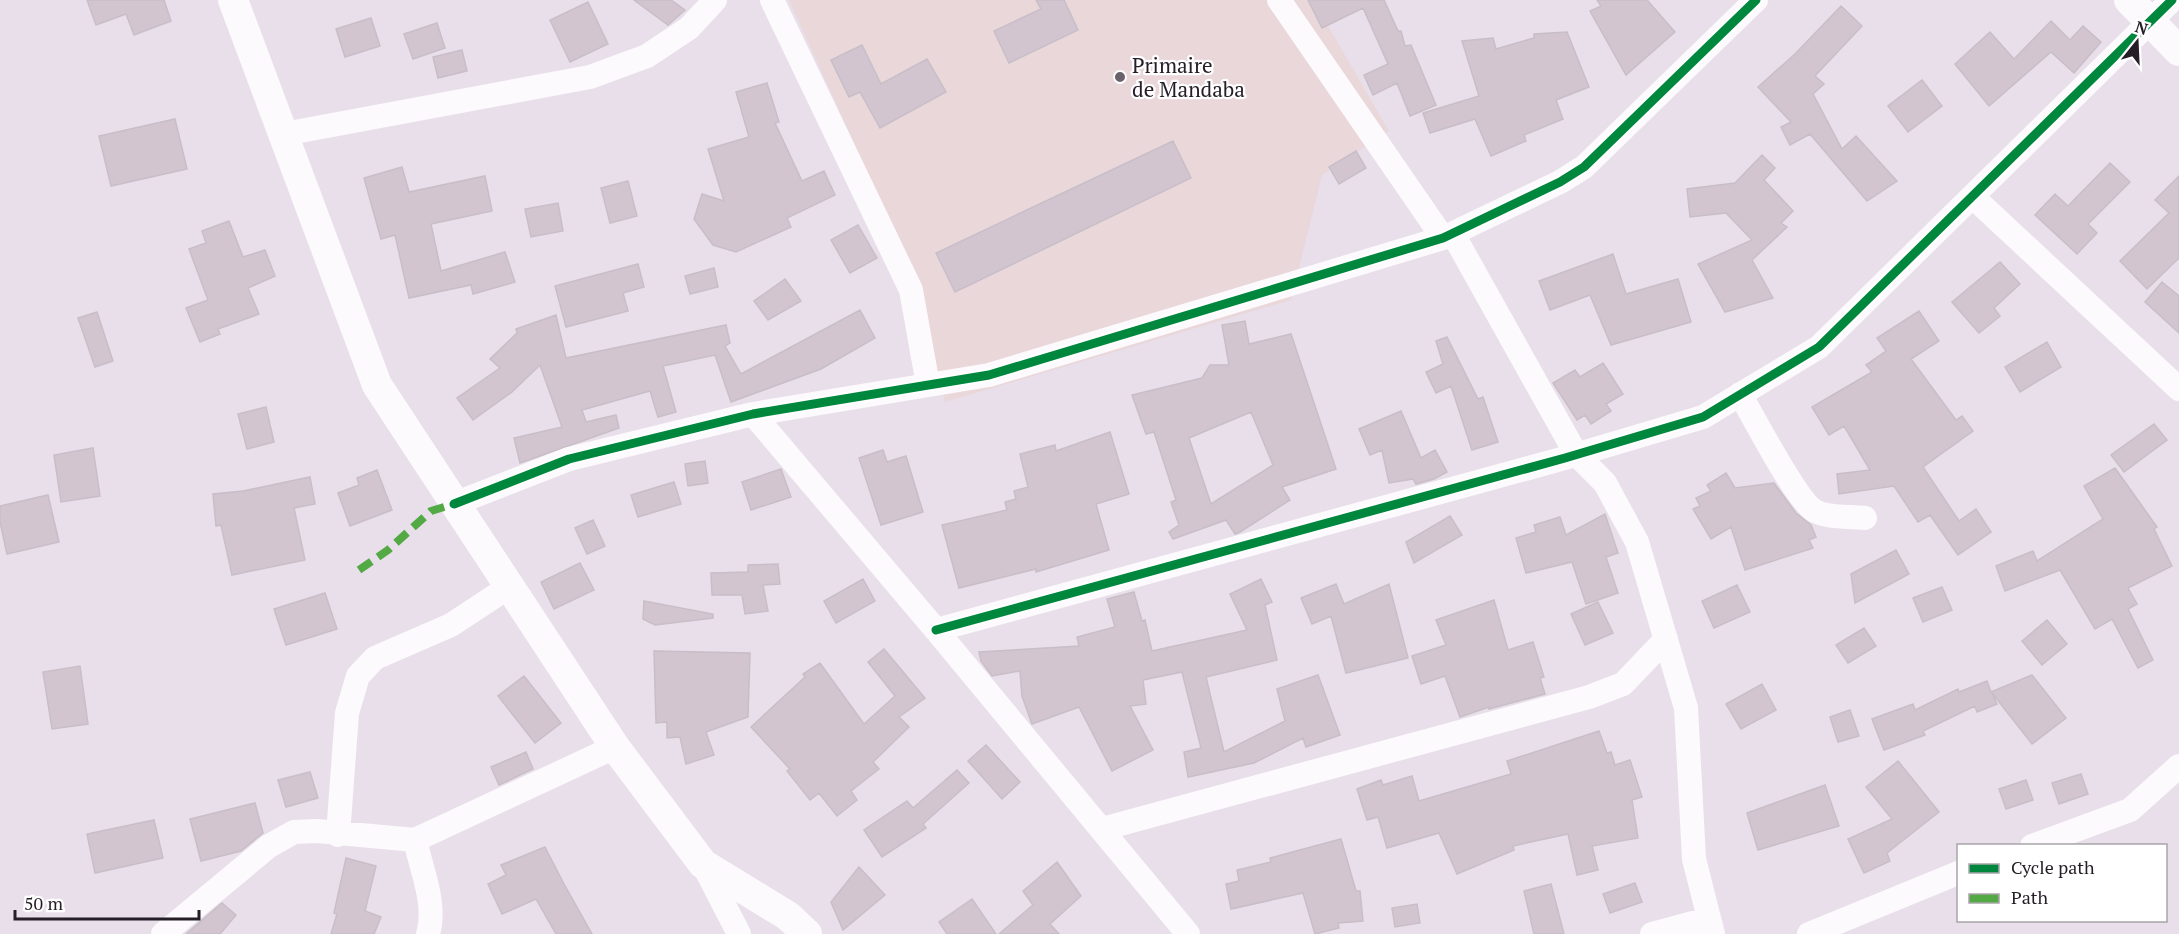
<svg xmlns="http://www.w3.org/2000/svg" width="2179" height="934" font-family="'PT Serif',serif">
	<rect width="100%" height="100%" fill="#e8dfeb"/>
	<path fill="#e9d7da" d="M789,0H1313L1389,131L1322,175L1291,300L945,402L912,271Z"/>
	<path fill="#d3c5d0" stroke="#c8bec7" stroke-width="1.5" fill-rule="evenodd" d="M87,0H164L171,21L134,35L126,14L96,25Z
		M634,0H671L685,10L668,25Z
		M1036,0H1064L1078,30L1009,63L994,31L1041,9Z
		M1308,0H1384L1398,31H1401L1405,46L1411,45L1436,105L1410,116L1397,83L1373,95L1364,75L1388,64L1363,8L1322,28Z
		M1597,0H1647L1675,32L1626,75L1590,11L1601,6Z
		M588,2L608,44L570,62L550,20Z
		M1841,6L1862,26L1815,76L1824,84L1813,94L1842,149L1856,136L1897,181L1867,201L1810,134L1790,145L1781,127L1791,122L1758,87L1795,54Z
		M371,18L380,46L345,57L336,29Z
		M2051,21L2070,40L2083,26L2101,42L2074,73L2051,52L1989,106L1955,64L1990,32L2014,59Z
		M437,23L445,48L413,59L404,34Z
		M1567,32L1589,87L1556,100L1563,119L1524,135L1526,141L1491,156L1475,119L1430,133L1423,113L1479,96L1462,41L1493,38L1496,49L1534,38V34Z
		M862,45L881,84L927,59L946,92L880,128L860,92L849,97L831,60Z
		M462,50L467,71L438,78L433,57Z
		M1922,80L1942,106L1908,132L1888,106Z
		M767,83L779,122L775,123L802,181L824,171L835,195L787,218L791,227L736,252L713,245L694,219L702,194L724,201L708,149L749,137L736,92Z
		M175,119L187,169L111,186L99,136Z
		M1173,141L1191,178L955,292L936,253Z
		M1356,151L1366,168L1339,184L1329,167Z
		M1762,155L1775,168L1764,180L1793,211L1781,223L1787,227L1752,260L1773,298L1725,312L1698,264L1752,240L1726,213L1690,217L1687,189L1735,183Z
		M2110,163L2130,182L2088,224L2097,233L2077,254L2035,215L2055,194L2068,206Z
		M402,167L409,192L485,176L492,211L431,224L441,271L505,252L515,282L473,294L471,285L409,298L395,235L381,239L364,178Z
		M2179,176V258L2147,289L2120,261L2169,213L2155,200Z
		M628,181L637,216L610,223L601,188Z
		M558,203L563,231L531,237L525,209Z
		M229,221L243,257L265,250L275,276L248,288L259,314L218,329L220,334L200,342L186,308L208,300L189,249L206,243L202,231Z
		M858,225L877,258L850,273L831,240Z
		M1613,254L1626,294L1678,279L1691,322L1611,345L1590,295L1550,310L1539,281Z
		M2000,262L2020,284L1994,308L2000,316L1979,333L1952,302Z
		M638,264L644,287L623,293L628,311L566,327L555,286Z
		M714,268L718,287L690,294L685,276Z
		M785,279L801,301L768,320L754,301Z
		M2162,282L2179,296V333L2145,302Z
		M860,310L875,338L821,369L731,402L715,355L663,366L676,412L658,417L650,391L582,410L586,422L616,415L619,428L520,463L514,438L562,427L540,365L512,392L473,420L457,398L500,368L490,359L517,333L516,329L556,315L566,358L726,325L730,343L725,346L741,374Z
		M1919,311L1939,341L1911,359L1956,420L1962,416L1973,431L1923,467L1959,521L1976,509L1991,532L1958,555L1930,515L1918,522L1894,486L1839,494L1837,474L1870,470L1844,426L1829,435L1812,407L1872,372L1866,365L1886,351L1877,338Z
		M97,312L113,361L95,367L78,318Z
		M1245,321L1249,344L1291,334L1336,469L1282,487L1290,500L1240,532L1235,534L1226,520L1173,539L1169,532L1179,525L1171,502L1176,500L1154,432L1146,434L1132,395L1202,378L1210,365H1229L1222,325ZM1251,412L1273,465L1211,504L1189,438Z
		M1447,337L1478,399L1483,397L1498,442L1472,450L1451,386L1436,393L1426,372L1443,364L1436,341Z
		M2047,342L2061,367L2020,392L2005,367Z
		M1603,363L1623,394L1606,404L1611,411L1591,424L1585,415L1577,420L1553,383L1575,370L1580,377Z
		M266,407L274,442L247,449L238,414Z
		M1401,411L1421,458L1435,450L1447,472L1434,479L1416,484L1413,479L1389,483L1382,450L1370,455L1359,429Z
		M2154,424L2167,440L2124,472L2111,455Z
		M1110,432L1129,494L1096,504L1109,550L1036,572V569L959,588L942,525L1007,510L1005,502L1016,499L1014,491L1028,487L1020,454L1055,445L1056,451Z
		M93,448L100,496L61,502L54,455Z
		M883,450L887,462L906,456L923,512L881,525L859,458Z
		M705,461L708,483L688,486L685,464Z
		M2115,468L2157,527L2154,529L2172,566L2128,588L2137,604L2128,609L2153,660L2138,668L2112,619L2095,629L2060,570L2005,591L1996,566L2033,551L2037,561L2103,519L2084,486Z
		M781,469L791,497L751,510L742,482Z
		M377,470L392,510L350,526L338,493L359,485L357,478Z
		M1726,473L1735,488L1774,483L1796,513L1811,525L1816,537L1809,540L1813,548L1745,570L1731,527L1711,539L1693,509L1700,506L1696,498L1711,491L1707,485Z
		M310,477L315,504L294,508L305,560L232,575L221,525L216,526L213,494L243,491Z
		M674,482L681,504L638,517L631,495Z
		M48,495L59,542L7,554L0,522V506Z
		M1605,514L1618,553L1606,557L1618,593L1586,604L1572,562L1526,573L1516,538L1536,532L1534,525L1560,517L1566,535Z
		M1450,516L1462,535L1414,563L1406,542Z
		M593,520L605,546L587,554L575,528Z
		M1896,550L1909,574L1855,603L1851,574Z
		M580,563L594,590L554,609L541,582Z
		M778,564L780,584L763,585L768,611L745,614L742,595H712L711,573L748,572V565Z
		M863,579L875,601L836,623L824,601Z
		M1261,579L1272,602L1265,605L1277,660L1206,677L1224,752L1285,721L1277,689L1318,675L1340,735L1306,747L1303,738L1254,763L1188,777L1184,752L1201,748L1182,672L1143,680L1146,704L1130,706L1153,750L1112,771L1079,707L1032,724L1022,696L1020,671L992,676L981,661L979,652L1079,646L1077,637L1115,627L1107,599L1134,592L1142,621L1145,620L1152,651L1247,630L1230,594Z
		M1336,584L1344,604L1389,584L1408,658L1346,673L1331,616L1312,624L1301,598Z
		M1737,585L1750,612L1714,628L1702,601Z
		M1942,587L1952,610L1923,622L1913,598Z
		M325,593L337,629L286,645L274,609Z
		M1494,600L1508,650L1533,642L1544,677L1540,678L1545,694L1489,709V707L1460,717L1445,676L1421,684L1412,656L1446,645L1436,620Z
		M644,601L713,614V618L655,625L643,619Z
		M1598,602L1613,633L1585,645L1571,614Z
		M2047,620L2067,644L2042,665L2022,641Z
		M1864,628L1876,646L1848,663L1836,645Z
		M884,649L925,698L899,717L909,727L873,762L879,769L851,791L857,800L837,816L819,793L810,800L787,771L790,769L751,727L805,677L803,674L820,663L864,724L895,696L868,662Z
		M654,651L750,653L748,717L706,732L714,755L686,764L680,737L667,738V722L656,723Z
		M80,666L88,724L52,729L43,672Z
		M2032,675L2066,718L2032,744L1992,693L1997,704L1977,712L1975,706L1923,731L1925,735L1884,750L1872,719L1913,704L1915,710L1958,689L1959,692L1987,681L1991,692Z
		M524,676L561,723L535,743L498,696Z
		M1762,684L1776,710L1741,729L1726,704Z
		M1850,710L1859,736L1838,742L1830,717Z
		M1599,731L1607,753L1611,752L1615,765L1630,760L1642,797L1632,800L1638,838L1592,846L1598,870L1577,875L1568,834L1513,846L1514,850L1457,874L1439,833L1387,848L1378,817L1367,820L1357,789L1381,780L1383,785L1412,776L1419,801L1511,774L1507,761Z
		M986,745L1020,782L1002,799L968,761Z
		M526,752L533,769L499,785L491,767Z
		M1898,761L1939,812L1887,853L1890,861L1864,873L1848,839L1892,819L1866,787Z
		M957,770L969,783L923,824L926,828L882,857L864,830L907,801L913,808Z
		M310,772L318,798L286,807L278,780Z
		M2081,774L2088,794L2059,804L2052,783Z
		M2026,780L2033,800L2006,809L1999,789Z
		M1825,785L1839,826L1758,850L1747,813Z
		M255,803L263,833L241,851L201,861L190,819Z
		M154,820L163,858L95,873L87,834Z
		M1341,839L1356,891H1360L1363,921L1338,923L1339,928L1315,934L1303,893L1231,909L1226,884L1239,881L1237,870L1271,862L1270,858Z
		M545,847L564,884L592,934H556L536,899L502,914L488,884L506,875L501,865Z
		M346,858L376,866L365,911L381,917L374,934H331L337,914L334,913Z
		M1057,862L1081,896L1050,924L1059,934H999L1033,905L1023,891Z
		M859,867L885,895L843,930L831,902Z
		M1635,883L1642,902L1610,913L1603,894Z
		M1551,884L1564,934H1534L1524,891Z
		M972,899L996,934H947L939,922Z
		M222,903L236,915L220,934H186Z
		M1417,904L1420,923L1395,927L1392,908Z"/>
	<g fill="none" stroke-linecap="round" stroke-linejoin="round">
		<path stroke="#fcfafc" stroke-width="24" d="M772,0L911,290L928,385
			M1279,0L1443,238
			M284,134L590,77L647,56L689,28L715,0
			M1973,197L2179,389
			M1453,234L1576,454L1605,483L1637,542L1686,708L1694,859L1713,934
			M1740,394C1753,416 1797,502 1815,511C1827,518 1851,516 1865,518
			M753,414L936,630L1188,934
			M454,504L569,459L753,414L989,375L1443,238L1560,182L1584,167L1756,0
			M936,630L1565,458L1703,417L1819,347L2172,0
			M1102,829L1589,697L1623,684L1666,639
			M338,835L347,713L358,676L375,658L451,625L510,586
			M415,840C421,868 437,905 428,934
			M2032,846L2130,810L2179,766
			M703,864L739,934
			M163,934L269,846L294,832L317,831L415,840L615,747
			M1652,934L1707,919
			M1809,934L1958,873"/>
		<path stroke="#fcfafc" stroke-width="30" d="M233,0L377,385L615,747L703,864L788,916L807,934
			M2129,0L2179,51"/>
		<path stroke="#53aa44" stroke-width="8" stroke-dasharray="15 8" stroke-linecap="butt" d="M359,570L388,550L431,511L454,504"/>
		<defs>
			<path id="cycleway" d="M454,504L569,459L753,414L989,375L1443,238L1560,182L1584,167L1756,0
				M936,630L1565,458L1703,417L1819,347L2172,0"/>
		</defs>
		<use href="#cycleway" stroke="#fff" stroke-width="13"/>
		<use href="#cycleway" stroke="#00873e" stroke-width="9"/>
	</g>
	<circle fill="#69626b" stroke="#fff" stroke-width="2" cx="1120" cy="77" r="6"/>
	<g text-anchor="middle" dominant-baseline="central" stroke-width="4.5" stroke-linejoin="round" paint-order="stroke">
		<g font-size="21" fill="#251e26" stroke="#fff" text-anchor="start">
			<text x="1132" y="65">Primaire<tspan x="1132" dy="24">de Mandaba</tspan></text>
		</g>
	</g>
	<rect x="1957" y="844" width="210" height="78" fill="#ffffff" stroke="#a8a5a8" stroke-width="1.5"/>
	<rect x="1969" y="864" width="30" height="9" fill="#00873e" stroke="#a8a5a8" stroke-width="1.5"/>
	<text x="2011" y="874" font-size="18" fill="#251e26">Cycle path</text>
	<rect x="1969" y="894" width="30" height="9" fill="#53aa44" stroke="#a8a5a8" stroke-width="1.5"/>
	<text x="2011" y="904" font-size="18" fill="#251e26">Path</text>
	<g transform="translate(2137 42) rotate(18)" stroke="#ffffff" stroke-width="4.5" paint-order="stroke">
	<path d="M0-4.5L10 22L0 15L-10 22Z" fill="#251e26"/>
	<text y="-9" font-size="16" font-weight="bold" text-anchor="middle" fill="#251e26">N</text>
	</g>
	<path d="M15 910v9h184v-9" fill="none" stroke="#251e26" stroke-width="3"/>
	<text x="24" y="910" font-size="18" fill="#251e26" stroke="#ffffff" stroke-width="4.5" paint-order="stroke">50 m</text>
</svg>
